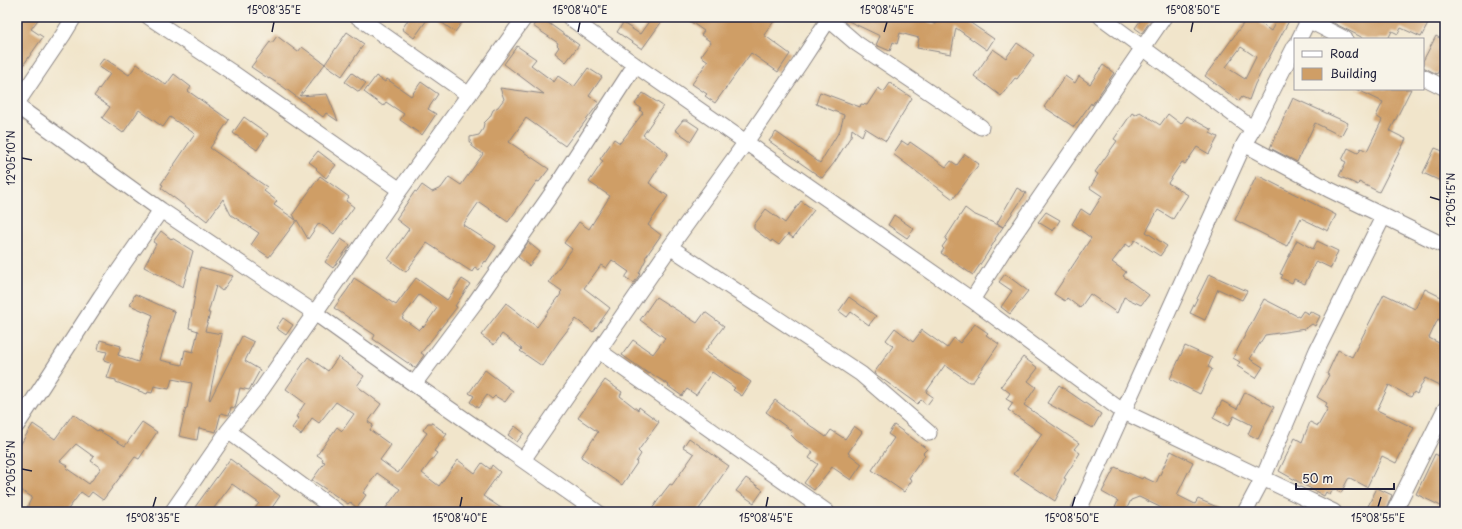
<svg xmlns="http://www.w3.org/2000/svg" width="1462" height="529" font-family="'Playpen Sans',sans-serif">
	<rect width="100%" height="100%" fill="#f7f3e8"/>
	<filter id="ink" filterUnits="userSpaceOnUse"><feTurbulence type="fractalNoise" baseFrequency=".025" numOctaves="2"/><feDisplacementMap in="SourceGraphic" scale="8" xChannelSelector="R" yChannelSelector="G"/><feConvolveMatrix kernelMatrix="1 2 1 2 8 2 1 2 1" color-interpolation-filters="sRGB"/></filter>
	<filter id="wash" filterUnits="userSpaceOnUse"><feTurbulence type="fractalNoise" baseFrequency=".012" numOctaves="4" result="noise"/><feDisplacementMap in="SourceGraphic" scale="16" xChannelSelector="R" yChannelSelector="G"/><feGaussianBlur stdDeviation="0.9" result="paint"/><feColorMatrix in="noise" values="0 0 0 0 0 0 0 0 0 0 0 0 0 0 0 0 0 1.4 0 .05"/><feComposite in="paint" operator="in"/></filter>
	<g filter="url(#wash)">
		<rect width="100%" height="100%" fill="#f1e5cb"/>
		<g id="blocks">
			<path fill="#cf9e66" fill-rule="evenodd" d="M22,17H40L31,29L43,37L17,74V24Z
				M410,17H429L414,38L402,29Z
				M434,17H466L455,32Z
				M540,17L579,45L566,62L555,53L559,47L557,45L558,43L533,26Z
				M652,17H665L642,49L617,32L623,23L640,34Z
				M684,17H777L764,35L790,54L778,72L751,53L715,103L705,96L707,94L692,84L708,61L701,56L711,42L701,35L704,31Z
				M840,17H911L936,24L938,17H962L994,39L987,50L956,28L951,54L917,48L919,38L900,33L897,44L893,42L890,51L876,45L880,36Z
				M1143,17H1153L1142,33L1135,28Z
				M1248,17H1252L1271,31L1278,17H1291L1255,84L1249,100L1242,97L1239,101L1205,76ZM1241,47L1256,57L1245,79L1226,67Z
				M1322,17H1413L1428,24L1421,37L1401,28L1398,34L1392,31L1388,39H1365Z
				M347,32L364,44L342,76L325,64L300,96L327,94L338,121L326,113L323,117L282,86L269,78V79L251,67L270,42L272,43L277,36L298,52L302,47L325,64Z
				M1436,36L1445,41V60L1437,74L1423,67V61Z
				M1017,43L1034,55L1017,79L1015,78L1001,96L974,76L993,49L1006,58Z
				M517,46L536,59L531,65L554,82L558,76L574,87L588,68L602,77L589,96L599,103L578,131L577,130L565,146L526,118L509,142L549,169L539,182L537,181L508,222L479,202L463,225L496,246L486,262L485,261L479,270L475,267L472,272L427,243L406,272L388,259L409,229L396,219L415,191L417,192L422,185L432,192L441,188L449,177L461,185L483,154L472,146L470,141V137L479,135L483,129L484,123L490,117L493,110L498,107L504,99L500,88L544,94L504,64Z
				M104,58L129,75L137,64L166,85L174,74L191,87L188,91L229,120L210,148L267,187L264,191L277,201L274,205L296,220L293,214L320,176L349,197L346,201L354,207L334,234L319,223L308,239L297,220L269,257L251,245L259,233L231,215L223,199L207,221L198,214L197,215L161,188L163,185L161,184L195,134L170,117L163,127L139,110L123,133L102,118L110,107L94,96L110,74L98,66Z
				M1103,65L1114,73L1092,105L1091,103L1074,127L1044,107L1065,76L1075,83L1079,76L1090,84Z
				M352,73L366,83L359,92L345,82Z
				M376,76L385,82L387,79L411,96L421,82L438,94L428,109L436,114L422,135L400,120L404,114L386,102L383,106L364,92Z
				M890,83L912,98L886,141L865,128L862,136L852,129L851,136L834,163L822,178L769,141L776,132L820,163L840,130L844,115L816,104L820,92L860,107L861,104L867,105L878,88L884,92Z
				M1356,89H1411L1390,131L1406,139L1379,192L1359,182L1358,185L1339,176L1346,162L1342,160L1348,148L1358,153L1361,148L1367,151L1382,120L1376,116L1383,102Z
				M643,93L663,106L643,135L668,153L649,183L668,196L648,225L661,235L645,258L646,259L639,273L640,274L634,283L626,278V276L629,272L612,260L606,268L601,265L584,288L610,308L593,332L576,319L559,341L542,366L520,351L522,349L502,334L494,345L481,335L506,303L537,327L561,294L560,293L562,291L549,282L572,249L564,243L579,222L589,229L610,196L589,182L603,161L600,159L614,139L620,143L643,113L640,110L641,108L635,104Z
				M1293,98L1348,123L1341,136L1315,123L1297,162L1270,148Z
				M1140,112L1160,125L1168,114L1181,124L1187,116L1212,130L1210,133L1218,137L1209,154L1197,147L1185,164L1182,162L1168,183L1188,195L1173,219L1158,210L1146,232L1167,246L1160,256L1135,240L1130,247L1126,244L1112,262L1126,272L1123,276L1149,295L1141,305L1124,297L1117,313L1090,294L1080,308L1067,298L1065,301L1054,294L1091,238L1072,224L1081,209L1090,215L1102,196L1090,188L1098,174L1095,172L1117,141L1114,139L1132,113L1135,115Z
				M244,117L268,134L257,150L233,133Z
				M683,120H687L699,128L691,141L675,130Z
				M902,141L908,145L910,142L946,167L951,161L957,165L965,154L979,164L953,199L893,154Z
				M1435,148L1445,152V183L1423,173Z
				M318,151L336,165L326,178L316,169L317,168L309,162Z
				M1257,175L1336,215L1328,231L1301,218L1287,246L1235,220Z
				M1017,188L1026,193L1003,227L997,223Z
				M801,201L814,210L793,238L788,234L779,245L772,240L771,242L754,229V225L766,209L785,223Z
				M965,208L973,214L1003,227L995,239H996L987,254L973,275L941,253L944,249L942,247L947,240L945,239Z
				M1046,212L1060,220L1053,231L1038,222Z
				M894,215L914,229L907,238L888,225Z
				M161,231L171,239L172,238L193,251L183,287L144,267L156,244L153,242Z
				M341,239L350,245L333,268L325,262Z
				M1297,240L1313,249L1317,241L1338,251L1331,268L1316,261L1305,284L1294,279L1292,283L1281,278L1283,275L1280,274Z
				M528,242L540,252L529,266L518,257Z
				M200,267L233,276L222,291L216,286L208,313H210L205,331L222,334L209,399L210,400L242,336L254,342L245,361L260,370L249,390L240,388L235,408L231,407L229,415L221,413L216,432L199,428L197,440L179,436L186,408H187L192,383L172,379L169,389L154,386L152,393L148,392L147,394L116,382V380L107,378L112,363L104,360L107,352L98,350L100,340L121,346L118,355L138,362L153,315L130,305L135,294L175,312L160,360L182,365L185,350L193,352L198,331L189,328Z
				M1005,274L1028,291L1010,314L1001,307L1012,291L999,282Z
				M1209,274L1247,291L1242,300L1218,289L1205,320L1190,313Z
				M354,278L396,305L416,278L447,300L462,279L470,284L455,306L457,307L421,353L424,355L415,368L373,339L375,335L334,308L348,289ZM419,295L437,308L424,327L423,326L419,330L402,318Z
				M1425,289L1445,299V323L1438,319L1429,338L1445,346V388L1425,378L1417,394L1414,392L1411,397L1389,385L1377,410L1414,428L1396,463L1382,456L1367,487L1350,478L1348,479L1341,493L1333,489L1330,495L1326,492L1324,496L1279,471L1295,438L1302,442L1310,422L1318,426L1328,408L1325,407L1327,403L1317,397L1329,375L1327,374L1338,350L1352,357L1384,294L1415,309Z
				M656,297L697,323L705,312L724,326L705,351L751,382L742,396L733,390L735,388L712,372L696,395L687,389L682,396L668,386L669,385L650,373L649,374L622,355L633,340L653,354L665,338L640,320Z
				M849,297L876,316L869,325L851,312L847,317L839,311Z
				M1264,299L1299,317L1303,311L1309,314L1310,311L1320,316L1315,326L1312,324L1305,329L1265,335L1250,359L1263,367L1256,378L1237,366L1240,362L1233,358Z
				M283,318L293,325L286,335L276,328Z
				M975,324L988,333L986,335L999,344L973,382H969L945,365L926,392L933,397L927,405L921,400L917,404L874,373L893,346L886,340L895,328L913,342L922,330L947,348L954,338L960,343Z
				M1185,346L1212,358L1208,367L1212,369L1200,394L1170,379Z
				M308,357L328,371L338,357L364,376L357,386L381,404L368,422L373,425L370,430L391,445L380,460L398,473L427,433L423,430L428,423H432L447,434L434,451L437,453L422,473L439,486L458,460L475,473L482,463L490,469L492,465L500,472L483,496L507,512H383L400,489L377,473L363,493L366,495L357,508L350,502L348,504L312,480L325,462L322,461L323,459L317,455L337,427L342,431L354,414L336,402L319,423L312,418L301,435L292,428L299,418L296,417L305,403L286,389Z
				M1023,357L1038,368L1028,381L1036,387L1024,405L1079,443L1074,449L1080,453L1064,478L1066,479L1055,501L1014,474L1042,434L1008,410L1013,403L1006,399L1010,393L1001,386Z
				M485,370L513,391L505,402L495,396L492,399L487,395L478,408L470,402L474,396L469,393Z
				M605,380L622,392L620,396L638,410L639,407L659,422L638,451L641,454L636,462L637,463L622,485L581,457L598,432L578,418Z
				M1059,385L1101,414L1093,428L1047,403Z
				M1245,392L1274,407L1258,439L1248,434L1252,425L1234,416L1228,426L1213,418L1222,401L1237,409Z
				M775,400L826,437L831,430L845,439L854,426L862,432L848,453L862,464L851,480L832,467L814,490L804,483L818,464L809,458L813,452L796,440L790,434L792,431L766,412Z
				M73,414L97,431L98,430L125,446L142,422L157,432L139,459L135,457L103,500L92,492L88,497L81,492L66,512H25L32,497L17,488V450L33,424L55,439ZM76,444L94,457L91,461L101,468L89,484L66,468L68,466L60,461Z
				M894,425L927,449L923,453L925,455L909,478L912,480L904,492L872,470L894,438L888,434Z
				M515,426L524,433L517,442L508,435Z
				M689,438L729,466L697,512H650L663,493L670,484L672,485L694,454L683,447Z
				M1171,451L1193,462L1177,495L1195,504L1198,499L1229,512H1170L1139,497L1131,500L1125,512H1113L1118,501L1102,492L1115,467L1142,479L1143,477L1156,483Z
				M1435,454L1445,459V508L1416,494Z
				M230,459L280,496L269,512H252L259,503L232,484L211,512H202L195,507Z
				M746,478L763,490L754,503L736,491Z
				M1377,488L1392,495L1385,512H1365Z"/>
		</g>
	</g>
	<g filter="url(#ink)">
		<use href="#blocks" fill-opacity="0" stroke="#8a8483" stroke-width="1"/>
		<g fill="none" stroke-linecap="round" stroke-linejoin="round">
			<defs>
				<path id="minor" d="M149,17L230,71L400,190
					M358,17L469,95
					M569,17L635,65L972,300L1122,411L1334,512
					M826,17L856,43L981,127
					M1101,17L1253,129
					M1308,20L1345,39
					M1299,39L1310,17
					M1423,77L1445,88
					M17,103L63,35L74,17
					M17,106L161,210L315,313L414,384L597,512
					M1244,144L1328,189L1445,246
					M670,247L861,374L929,433
					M972,300L1003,251L1164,17
					M599,351L827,512
					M414,384L474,304L550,196L635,65
					M17,425L101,296L161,210
					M228,431L338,512
					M523,460L670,247L746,142L800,63L830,17
					M172,512L228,431L262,389L400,190L525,17
					M1078,512L1244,144L1253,129L1295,46
					M1245,512L1263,478L1317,350L1383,217
					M1394,512L1445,409"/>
			</defs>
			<use href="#minor" stroke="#8a8483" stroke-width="17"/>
			<use href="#minor" stroke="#fff" stroke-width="15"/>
		</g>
	</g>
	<path fill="none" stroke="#22223b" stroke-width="1.5" d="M272,32L274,22M578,32L580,22M884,32L887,22M1191,32L1193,22M22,158L32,160M1430,197L1440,200M22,469L32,471M153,507L156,497M460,507L462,497M766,507L768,497M1072,507L1075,497M1378,507L1381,497"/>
	<rect width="1462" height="529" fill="none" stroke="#f7f3e8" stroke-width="44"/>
	<rect x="1294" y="38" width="130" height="52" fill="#f7f3e8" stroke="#a29fa3"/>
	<rect x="1302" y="51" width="20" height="6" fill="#ffffff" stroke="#a29fa3"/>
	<text x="1330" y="58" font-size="12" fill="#22223b">Road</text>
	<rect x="1302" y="68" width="20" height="12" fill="#cf9e66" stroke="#a29fa3"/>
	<text x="1330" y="78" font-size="12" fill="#22223b">Building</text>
	<path d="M1296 483v6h98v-6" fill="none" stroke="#22223b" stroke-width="2"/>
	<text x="1302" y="483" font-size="12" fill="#22223b" stroke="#f7f3e8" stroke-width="3" paint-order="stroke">50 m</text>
	<rect x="22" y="22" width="1418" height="485" fill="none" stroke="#22223b" stroke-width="1.5"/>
	<g font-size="10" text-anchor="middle" fill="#22223b">
		<text x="274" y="14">15°08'35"E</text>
		<text x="580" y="14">15°08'40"E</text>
		<text x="887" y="14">15°08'45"E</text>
		<text x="1193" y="14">15°08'50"E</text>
		<text transform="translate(11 158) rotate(-90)" y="4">12°05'10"N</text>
		<text transform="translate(1451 200) rotate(-90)" y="4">12°05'15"N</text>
		<text transform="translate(11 469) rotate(-90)" y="4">12°05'05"N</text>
		<text x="153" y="522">15°08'35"E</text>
		<text x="460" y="522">15°08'40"E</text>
		<text x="766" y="522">15°08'45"E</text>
		<text x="1072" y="522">15°08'50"E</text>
		<text x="1378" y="522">15°08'55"E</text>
	</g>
</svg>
